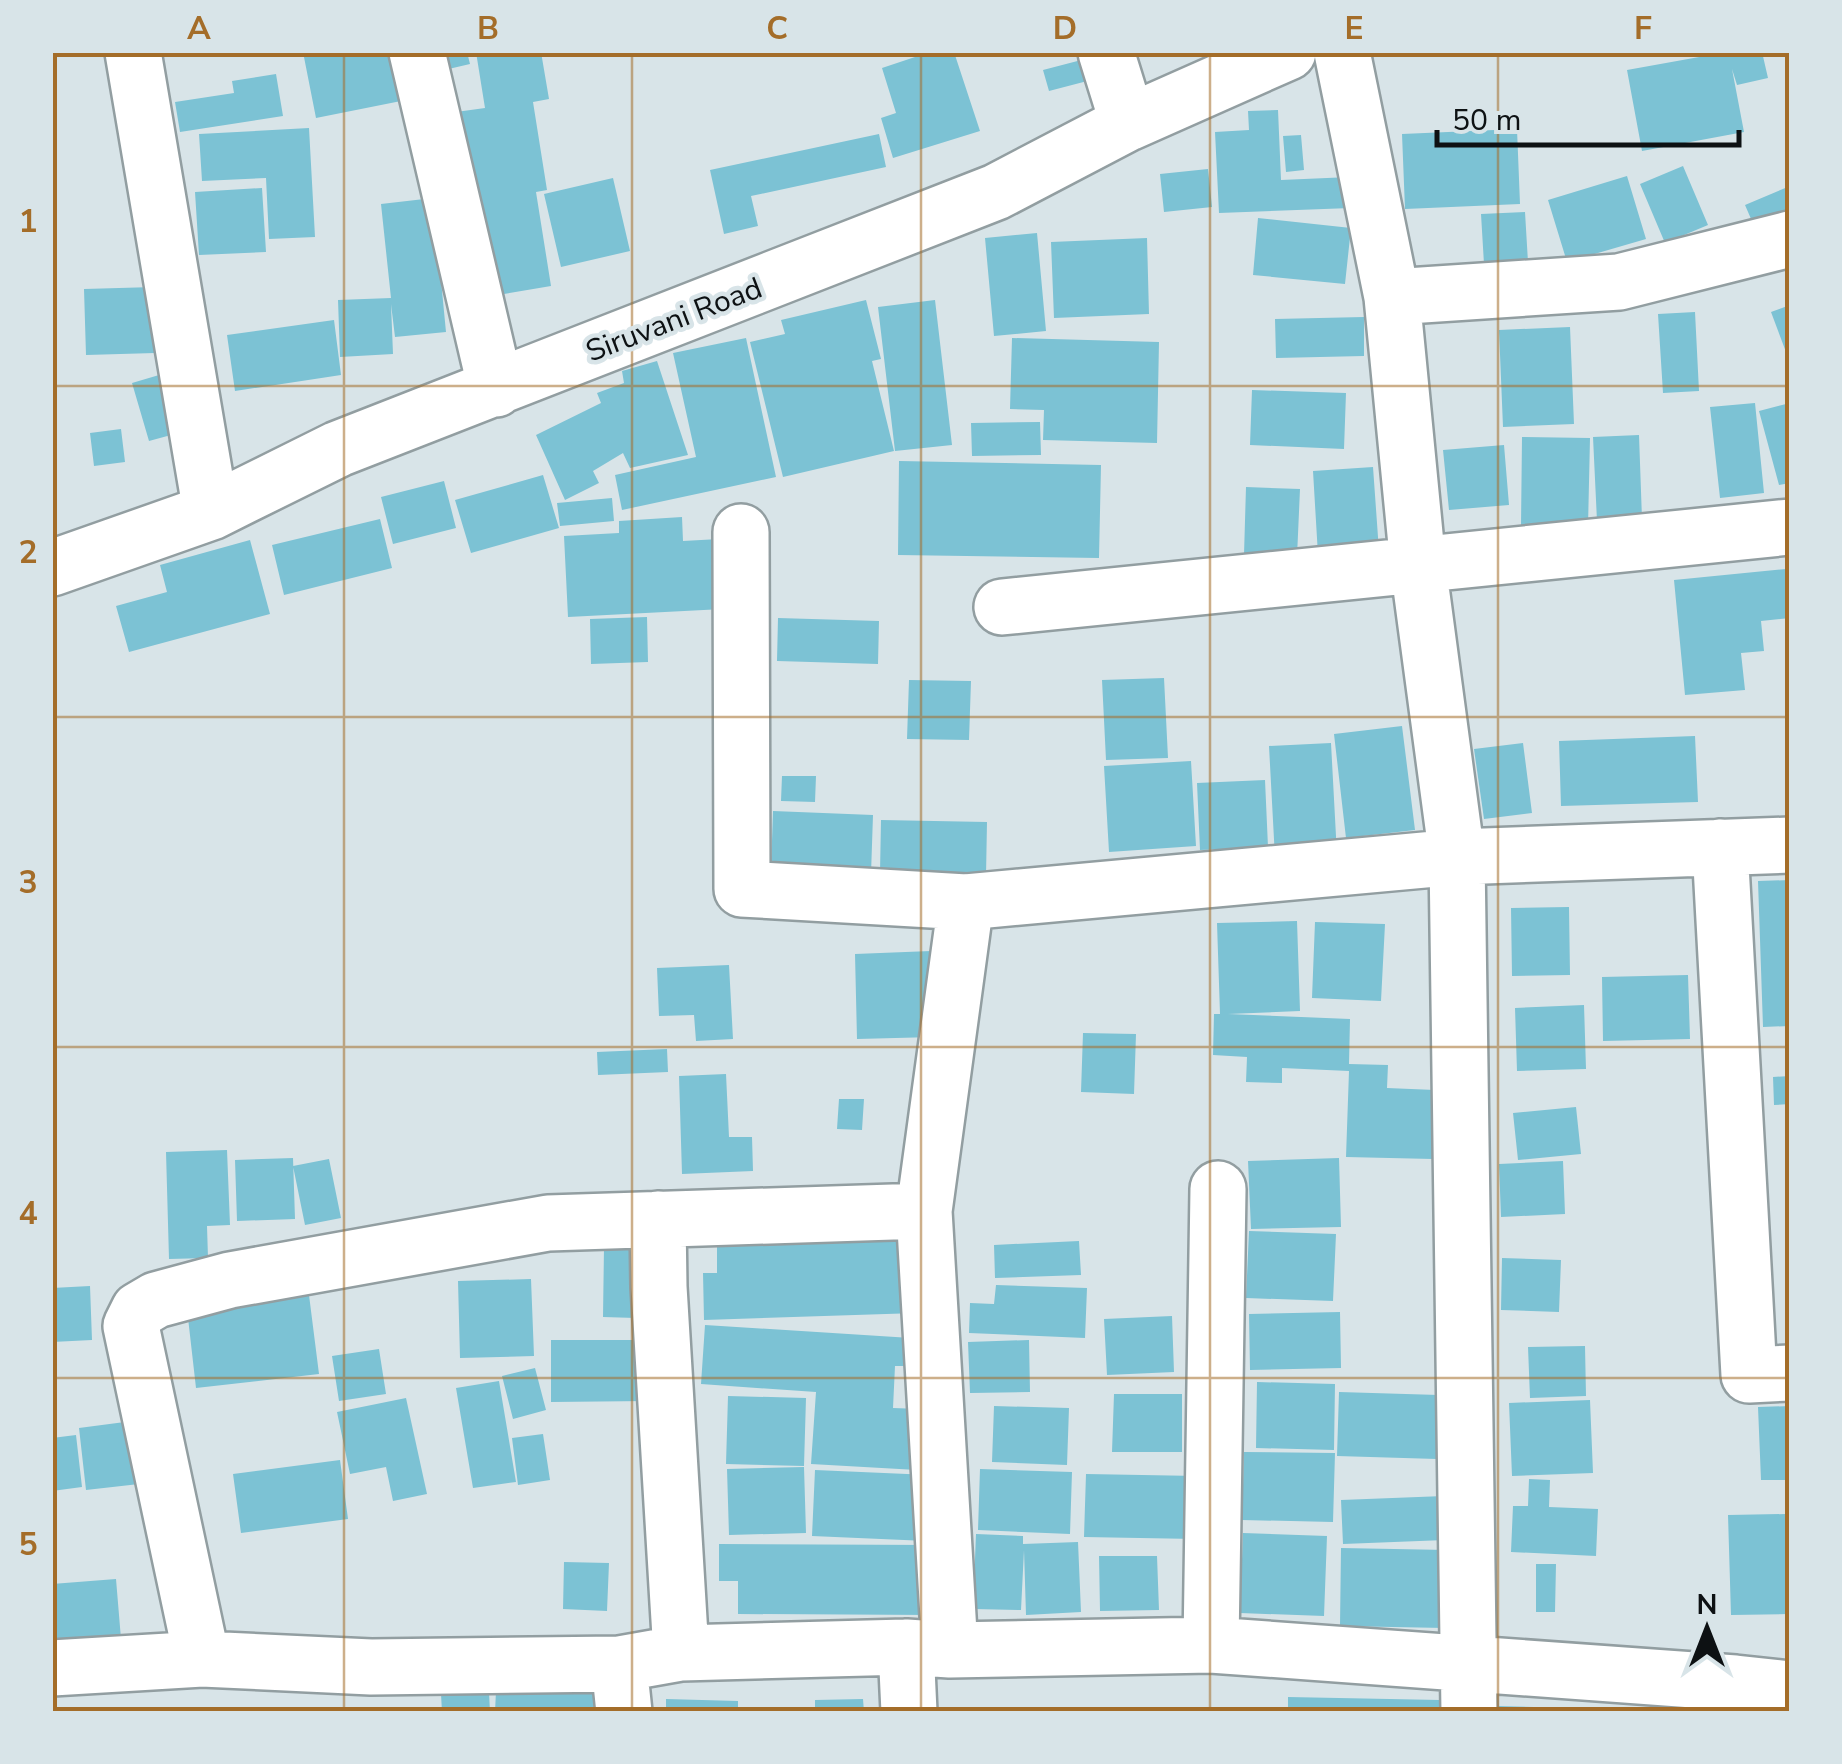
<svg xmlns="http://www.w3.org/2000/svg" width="1842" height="1764" font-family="'Nunito Sans',sans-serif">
	<rect width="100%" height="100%" fill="#d8e4e8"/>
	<path fill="#7cc2d4" d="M303,52H392L401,101L316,118Z
		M435,52H467L470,64L440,71Z
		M476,52H541L549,99L533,102L547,190L536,192L551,286L486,297L456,112L485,108Z
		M930,52H954L980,131L893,158L881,118L896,113L882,68Z
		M1727,52H1762L1768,78L1737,85L1732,69L1744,132L1642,151L1627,70Z
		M1089,58L1095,79L1049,91L1043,70Z
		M276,74L283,116L180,132L175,102L234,93L232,81Z
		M1278,110L1281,180L1350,177L1351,208L1219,213L1215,132L1249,130L1248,111Z
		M309,128L315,237L269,239L266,178L202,181L199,134Z
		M1517,129L1520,204L1405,209L1402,134Z
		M879,134L886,167L751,196L758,226L724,234L710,170Z
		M1301,135L1304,170L1286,172L1283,136Z
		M1683,166L1708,225L1665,243L1640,184Z
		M1208,169L1212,207L1164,212L1160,174Z
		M1627,176L1646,239L1567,262L1548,200Z
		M613,178L630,251L561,267L544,194Z
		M1790,186V221L1758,235L1745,205Z
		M262,188L266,252L199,255L195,192Z
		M433,198L446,332L395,337L391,304L393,354L340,357L338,300L391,298L381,204Z
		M1525,212L1528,262L1484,264L1481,214Z
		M1258,218L1351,228L1345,284L1253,275Z
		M1037,233L1046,331L994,336L985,238Z
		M1147,238L1149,314L1054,318L1051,242Z
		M154,287L155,353L86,355L84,289Z
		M866,300L881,359L872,361L894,451L783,477L750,342L785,334L781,320Z
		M935,300L952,445L895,451L878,307Z
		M1790,305V360H1789L1771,312Z
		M1695,312L1699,391L1663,393L1658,314Z
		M1364,317V356L1276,358L1275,319Z
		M334,320L341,375L235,391L227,335Z
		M1570,327L1574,424L1503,427L1499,330Z
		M746,338L776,477L622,510L615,475L696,457L673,353Z
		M1012,338L1159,342L1157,443L1043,440L1044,410L1010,409Z
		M657,361L688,455L630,468L623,453L593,471L599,483L565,500L536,435L601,403L597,393L624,383L622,371Z
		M176,370L193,429L149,441L132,383Z
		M1252,390L1346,393L1344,449L1250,445Z
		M1755,403L1764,493L1720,498L1710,407Z
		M1790,403V483L1779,485L1759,411Z
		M1040,422L1041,455L972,456L971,423Z
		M121,429L125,462L94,466L90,433Z
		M1639,435L1642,519L1597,521L1593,437Z
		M1522,437L1590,438L1588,527L1521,526Z
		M1504,445L1509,505L1449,510L1443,450Z
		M899,461L1101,465L1099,558L898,555Z
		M1373,467L1379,551L1318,555L1313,471Z
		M543,475L559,528L471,553L455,500Z
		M444,481L456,528L393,544L381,497Z
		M1246,487L1300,489L1297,557L1244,555Z
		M612,498L614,521L560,526L557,503Z
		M682,517L683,541L719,539L723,609L568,617L564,536L619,533V521Z
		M380,519L392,568L284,595L272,545Z
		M250,540L270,614L129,652L116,606L167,592L160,565Z
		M1786,569L1790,618L1761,621L1764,651L1741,653L1745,690L1685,695L1674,580Z
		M647,617L648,662L591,664L590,619Z
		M778,618L879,621L878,664L777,661Z
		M1164,678L1168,758L1106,760L1102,680Z
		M909,680L971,681L969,740L907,739Z
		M1402,726L1415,830L1346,838L1334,734Z
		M1695,736L1698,802L1561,806L1559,741Z
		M1331,743L1337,855L1275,858L1269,746Z
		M1523,743L1532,813L1484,819L1474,749Z
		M1191,761L1196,846L1109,852L1104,766Z
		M782,776H816L815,802L781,801Z
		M1265,780L1268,847L1200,850L1197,783Z
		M773,811L873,815L871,874L771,871Z
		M881,820L987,822L986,876L880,873Z
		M1790,880V1026L1763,1027L1758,881Z
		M1569,907L1570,975L1512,976L1511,908Z
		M1297,921L1300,1011L1228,1014L1350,1019L1349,1064L1388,1065L1387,1088L1435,1090L1433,1159L1346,1157L1349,1071L1282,1068V1083L1246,1082L1247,1057L1213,1055L1214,1014H1220L1217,923Z
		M1315,922L1385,924L1381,1001L1312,998Z
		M931,951L934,1037L857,1039L855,954Z
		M729,965L733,1039L696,1041L694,1015L659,1016L657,968Z
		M1688,975L1690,1039L1603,1041L1602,977Z
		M1584,1005L1586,1069L1517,1071L1515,1008Z
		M1083,1033L1136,1034L1134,1094L1081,1092Z
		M667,1049L668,1072L598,1075L597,1052Z
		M726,1074L729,1137H752L753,1171L682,1174L679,1076Z
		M1790,1076V1104L1774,1105L1773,1077Z
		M839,1099H864L862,1130L837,1129Z
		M1576,1107L1581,1154L1518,1160L1513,1113Z
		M227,1150L230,1225L207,1226L208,1258L169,1259L166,1152Z
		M293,1158L295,1219L237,1221L235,1160Z
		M1339,1158L1341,1227L1251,1229L1248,1161Z
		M329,1159L341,1218L305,1225L293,1166Z
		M1563,1161L1565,1214L1501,1217L1499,1164Z
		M1249,1231L1336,1234L1333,1301L1246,1298Z
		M914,1237L917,1313L704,1320L703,1273H717V1245Z
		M1079,1241L1081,1275L995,1278L994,1245Z
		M604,1247H638L636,1318L603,1317Z
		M1502,1258L1561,1260L1559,1312L1501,1310Z
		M531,1279L534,1356L460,1358L458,1281Z
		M996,1285L1087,1288L1085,1338L969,1333L970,1303L994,1304Z
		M90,1286L92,1340L52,1342V1288Z
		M309,1295L319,1374L196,1388L187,1309Z
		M1340,1312L1341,1368L1250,1370L1249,1314Z
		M1172,1316L1174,1372L1107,1375L1104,1319Z
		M705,1325L911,1338L909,1366H895L893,1408L921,1409L917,1470L811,1464L816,1392L701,1384Z
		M551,1340H648V1401L551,1402Z
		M1029,1340L1030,1392L970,1393L968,1342Z
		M1585,1346L1586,1396L1530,1398L1528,1347Z
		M379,1349L386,1394L339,1401L332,1356Z
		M535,1368L546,1410L513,1419L502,1376Z
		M499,1381L516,1482L473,1488L456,1388Z
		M1257,1382L1335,1384L1334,1450L1256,1448Z
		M1339,1392L1439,1395L1437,1459L1337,1456Z
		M1114,1394H1182V1452H1112Z
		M728,1396L806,1398L804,1466L726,1464Z
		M406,1398L427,1494L393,1501L386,1467L350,1474L337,1412Z
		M1590,1400L1593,1473L1512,1476L1509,1403Z
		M994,1406L1069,1408L1067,1465L992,1462Z
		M1790,1406V1480H1761L1758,1407Z
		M140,1420L148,1483L86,1490L79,1428Z
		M543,1434L550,1480L518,1485L512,1438Z
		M76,1435L82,1487L52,1491V1438Z
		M1244,1452L1335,1453L1333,1522L1242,1520Z
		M340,1460L348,1519L241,1533L233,1474Z
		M804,1467L806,1533L729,1535L727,1469Z
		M980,1469L1072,1472L1070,1534L978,1530Z
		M815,1470L930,1475L927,1541L812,1536Z
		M1086,1474L1198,1476L1196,1539L1084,1537Z
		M1529,1479L1550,1480L1549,1507L1598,1509L1596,1556L1511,1552L1513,1506H1528Z
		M1444,1496L1445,1540L1343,1544L1341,1500Z
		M1786,1514L1788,1614L1731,1615L1728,1515Z
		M1243,1533L1327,1536L1324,1616L1240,1613Z
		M976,1534L1023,1536V1544L1078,1542L1081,1612L1026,1615L1024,1550L1021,1610L973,1609Z
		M719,1544L933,1545L932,1615L738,1614V1581H719Z
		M1341,1548L1447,1550L1445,1628L1340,1626Z
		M1099,1556H1157L1159,1610L1100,1611Z
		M564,1562L609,1563L607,1611L563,1609Z
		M1536,1564H1556L1555,1612H1536Z
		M116,1579L121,1639L52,1645V1584Z
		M496,1691L595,1693V1712H495Z
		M489,1692L490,1712H442L441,1694Z
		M1288,1697L1440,1700V1712H1288Z
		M666,1699L738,1701V1712H666Z
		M863,1699L864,1712H815V1700Z
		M1498,1706L1572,1708V1712H1498Z"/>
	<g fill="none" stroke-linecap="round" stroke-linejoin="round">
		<defs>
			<path id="minor" d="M133,52L211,512
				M417,52L496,389
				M1106,52L1128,123
				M1342,52L1392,297L1418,565L1457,857L1469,1712
				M1392,297L1619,282L1790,239
				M741,532L742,889L966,902L1457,857L1790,845
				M52,568L211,512L338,449L996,192L1128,123L1288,52
				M1002,607L1790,527
				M1720,847L1749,1375L1790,1373
				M658,1219L659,1287L681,1653
				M1211,1645L1218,1189
				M906,1647L909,1712
				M950,1650L924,1211L966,902
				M202,1659L131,1326L139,1310L156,1300L230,1280L548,1223L924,1211
				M619,1664L624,1712
				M52,1668L202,1659L371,1667L619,1664L681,1653L906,1647L950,1650L1211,1645L1735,1683L1736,1712
				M1735,1683L1790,1689"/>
		</defs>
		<use href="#minor" stroke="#929ea1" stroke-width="60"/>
		<use href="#minor" stroke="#fff" stroke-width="55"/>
	</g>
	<path fill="none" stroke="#a46d29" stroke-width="2.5" stroke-opacity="0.55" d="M344,52V1712M632,52V1712M921,52V1712M1210,52V1712M1498,52V1712M52,386H1790M52,717H1790M52,1047H1790M52,1378H1790"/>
	<g text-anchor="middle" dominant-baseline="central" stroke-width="9" stroke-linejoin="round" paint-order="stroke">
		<g font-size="30" fill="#0d1113" stroke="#d8e4e8">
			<text transform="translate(674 320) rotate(-21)">Siruvani Road</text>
		</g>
	</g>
	<rect width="1842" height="1764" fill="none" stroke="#d8e4e8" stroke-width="110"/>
	<g transform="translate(1707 1629)" stroke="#d8e4e8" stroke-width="8" paint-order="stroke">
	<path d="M0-8L18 38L0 25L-18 38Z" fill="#0d1113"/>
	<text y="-15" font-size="28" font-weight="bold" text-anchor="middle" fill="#0d1113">N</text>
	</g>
	<path d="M1437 130v15h302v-15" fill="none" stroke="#0d1113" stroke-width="5"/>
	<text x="1452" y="130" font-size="30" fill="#0d1113" stroke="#d8e4e8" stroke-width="8" paint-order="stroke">50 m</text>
	<rect x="55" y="55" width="1732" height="1654" fill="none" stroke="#a46d29" stroke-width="4"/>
	<g font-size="32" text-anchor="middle" font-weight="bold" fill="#a46d29">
		<text x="199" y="39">A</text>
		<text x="488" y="39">B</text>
		<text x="777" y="39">C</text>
		<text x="1065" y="39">D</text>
		<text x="1354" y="39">E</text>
		<text x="1643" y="39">F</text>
		<text x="28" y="232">1</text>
		<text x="28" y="563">2</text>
		<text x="28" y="893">3</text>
		<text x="28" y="1224">4</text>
		<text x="28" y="1555">5</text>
	</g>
</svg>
